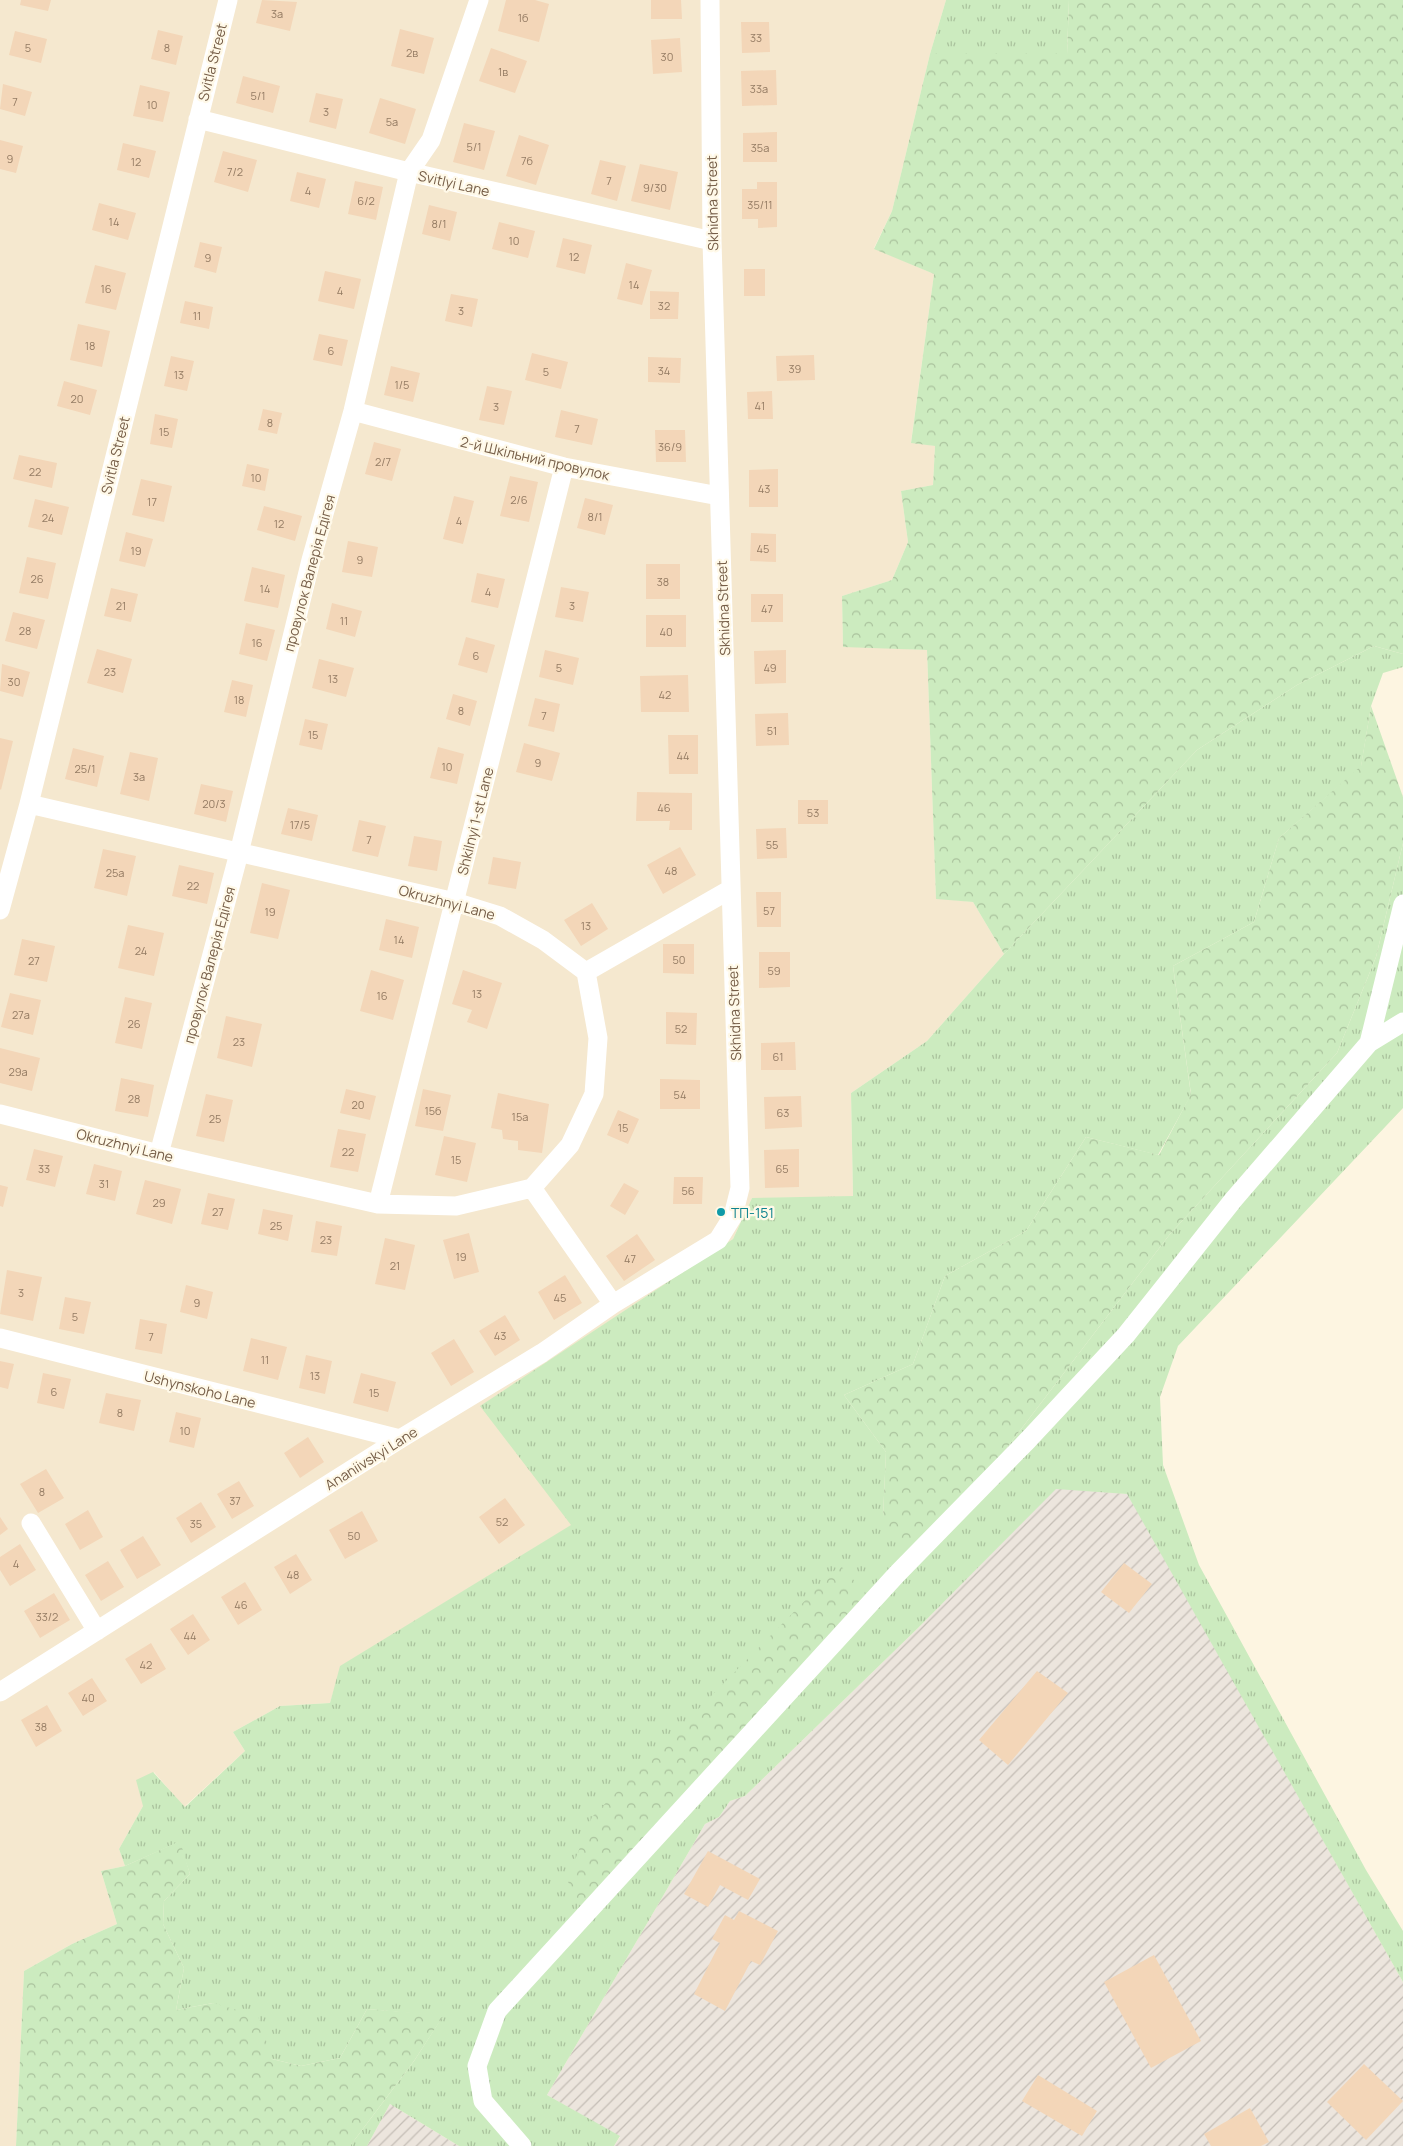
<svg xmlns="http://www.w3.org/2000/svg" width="1403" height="2146" font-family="Manrope,sans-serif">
	<defs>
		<pattern id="industrial-furrows" width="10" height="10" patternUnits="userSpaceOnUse" patternTransform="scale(1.25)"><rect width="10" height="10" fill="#ece5dd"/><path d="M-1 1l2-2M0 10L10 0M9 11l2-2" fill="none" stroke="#c4bdb5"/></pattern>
		<pattern id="grass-tufts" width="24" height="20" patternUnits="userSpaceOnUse" patternTransform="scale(1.25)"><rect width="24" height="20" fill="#ccebbf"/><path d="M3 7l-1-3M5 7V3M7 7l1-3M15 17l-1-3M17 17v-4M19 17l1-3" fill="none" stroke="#aac29d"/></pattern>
		<pattern id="forest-crowns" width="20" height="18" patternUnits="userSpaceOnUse" patternTransform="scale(1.25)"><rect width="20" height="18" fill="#ccebbf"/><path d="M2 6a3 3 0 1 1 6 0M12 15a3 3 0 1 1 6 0" fill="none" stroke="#aac29d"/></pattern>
	</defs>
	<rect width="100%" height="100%" fill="#fdf5e1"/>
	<path fill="#f5e8cf" d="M0,0H946L930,54L892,211L874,248L934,274L911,442L935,446L933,485L901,491L908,542L892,580L842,596L843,646L927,650L936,898L973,902L1004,954L927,1041L851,1093L853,1197L752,1198L733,1239L481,1406L572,1525L341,1666L330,1703L280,1706L233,1732L245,1751L184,1807L154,1772L143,1806L119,1849L125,1866L101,1871L117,1924L72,1944L24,1971L16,2146H0Z"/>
	<path fill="url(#industrial-furrows)" d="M1056,1488L1128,1494L1403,1982V2146H614L620,2137L547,2095L705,1824L719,1817L730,1801L745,1796L918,1628Z
		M390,2104L459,2146H367Z"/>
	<path fill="url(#grass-tufts)" d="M946,0H1069L1067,54H930Z
		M1374,646L1403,654V667L1383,673L1371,706L1361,767L1279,838L1254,922L1173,966L1191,1095L1158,1155L1086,1137L1026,1231L945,1276L913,1364L844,1395L886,1452L883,1517L989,1471L1170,1234L1337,1053L1376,957L1403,843V1108L1178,1346L1160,1397L1163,1465L1199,1565L1366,1870L1403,1931V1982L1127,1494L1056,1489L918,1628L745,1796L730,1801L719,1817L705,1824L547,2095L620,2136L614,2146H459L390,2104L367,2146H350L414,2061L443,2016L367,2009L340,2058L301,2066L272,2059L213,2003L176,2010L184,1968L163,1924L164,1901L190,1874L179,1842L125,1866L119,1849L143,1806L136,1780L153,1772L185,1807L245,1751L233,1732L280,1706L330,1703L340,1666L571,1525L480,1406L733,1239L752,1198L853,1196L851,1093L927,1041L1004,954L1197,750L1297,685Z"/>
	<path fill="url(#forest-crowns)" d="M1069,0H1403V654L1374,646L1297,685L1197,750L1004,954L973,902L936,899L927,650L843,647L842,596L892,580L908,542L901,491L933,485L935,446L911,443L934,274L874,249L892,211L930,54H1067Z
		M1371,706L1403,797V843L1376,957L1337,1053L1170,1234L989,1471L905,1554L883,1517L886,1452L844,1395L913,1364L945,1276L1026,1231L1086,1137L1159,1155L1191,1094L1173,966L1254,922L1279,838L1361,766Z
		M840,1565L871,1599L582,1907L567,1880L592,1817Z
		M180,1841L190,1874L164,1901L163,1924L184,1968L176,2010L213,2003L258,2016L272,2059L301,2066L340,2058L367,2009L444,2015L414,2061L350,2146H16L24,1971L72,1944L117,1924L101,1871L125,1866Z"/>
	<path fill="#f3d6b8" d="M21,0H51L48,11L20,5Z
		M262,0L297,2L290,31L256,23Z
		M506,0H535L549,4L539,42L498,31Z
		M651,0H681L682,19H651Z
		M741,22H769L770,52L742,53Z
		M400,29L434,38L424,74L391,66Z
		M158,30L183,36L176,65L151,59Z
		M15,31L47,39L41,63L9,55Z
		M680,38L682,72L653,74L651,40Z
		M491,48L527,61L515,93L479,81Z
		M776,70L777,105L742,106L741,71Z
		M243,76L280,86L273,113L236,103Z
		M3,84L32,92L25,116L0,109Z
		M140,85L170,92L163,122L133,116Z
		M316,93L343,99L336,129L309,122Z
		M380,98L416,109L405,144L369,133Z
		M464,123L495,131L484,170L453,162Z
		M777,132V162H743V133Z
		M519,135L549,145L536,185L506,176Z
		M0,140L23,146L16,173L0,169Z
		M123,143L156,151L149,178L117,170Z
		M223,151L257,160L248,192L214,182Z
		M600,160L626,166L617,201L591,194Z
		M640,164L678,172L670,210L631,201Z
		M297,172L326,179L319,208L290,201Z
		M355,181L383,187L376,220L348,214Z
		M757,182H777V227L758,228V219H742V189H757Z
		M99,203L136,213L128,240L92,230Z
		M429,205L457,212L450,241L422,234Z
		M499,222L535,231L528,258L492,249Z
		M563,238L592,245L585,274L556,267Z
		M200,242L222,247L216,273L194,267Z
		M626,263L652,270L642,305L617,299Z
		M95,265L126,273L116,310L85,303Z
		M744,269H765V296H744Z
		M325,271L361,279L354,309L318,301Z
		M650,291L679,292L678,319H650Z
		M451,294L478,299L472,327L445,321Z
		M185,301L213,307L209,329L180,323Z
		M78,324L110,331L102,367L70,360Z
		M319,334L348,340L342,366L313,360Z
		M532,353L568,362L561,389L525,380Z
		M814,355L815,380L777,381L776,356Z
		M171,356L194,361L187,391L164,386Z
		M648,357L681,358L680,383L648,382Z
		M391,366L420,373L413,402L384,395Z
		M64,381L97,390L90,415L57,406Z
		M487,386L512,391L504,425L479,420Z
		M772,391L773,419H748L747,392Z
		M263,409L282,413L277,434L258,430Z
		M561,410L598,419L592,445L555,437Z
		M155,414L178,419L172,448L150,444Z
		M655,430H685L686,462H656Z
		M374,442L401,449L392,481L365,474Z
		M19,455L57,463L52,488L13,479Z
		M247,464L269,469L265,491L242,486Z
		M778,469V507H749V470Z
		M510,476L538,482L529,522L500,516Z
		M141,479L172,486L164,522L132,515Z
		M454,496L474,501L463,544L443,539Z
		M585,498L613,505L605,535L577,528Z
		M35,499L69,507L62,535L28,527Z
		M264,506L302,516L295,541L257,530Z
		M126,532L153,539L145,567L119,561Z
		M751,533L776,534V562L750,561Z
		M348,541L378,547L372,577L342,572Z
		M27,557L56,563L48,599L19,593Z
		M646,564H680V599H646Z
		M252,567L285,575L278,608L244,601Z
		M477,573L505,579L498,608L471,602Z
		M561,587L589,592L583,622L555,617Z
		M111,588L138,594L131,622L104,616Z
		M751,594H783V622H751Z
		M332,603L362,611L355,637L326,629Z
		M13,612L45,620L37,649L5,641Z
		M646,615H686V647H646Z
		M246,623L275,630L267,661L239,654Z
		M466,637L495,645L487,673L458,665Z
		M97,649L132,659L123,693L87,683Z
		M545,650L579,658L573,685L539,677Z
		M786,650V683L755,684L754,651Z
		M319,659L354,668L346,697L312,688Z
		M2,664L30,672L23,697L0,691Z
		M688,675L689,712H641L640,676Z
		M232,680L253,685L246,717L224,712Z
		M453,694L477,701L470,726L446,719Z
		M535,698L560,704L554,732L528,726Z
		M788,713L789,745L756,746L755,714Z
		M305,719L328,724L322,750L299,745Z
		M668,735H698V774H669Z
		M0,738L13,741L1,790L0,789Z
		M524,743L560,753L552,781L516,772Z
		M438,747L464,754L457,784L430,778Z
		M73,748L104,756L97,787L65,779Z
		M130,752L158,758L149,801L120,794Z
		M201,784L233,791L226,822L194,814Z
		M637,792L692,793V830H669L670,821H636Z
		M798,800H828V824H798Z
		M288,808L318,815L312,841L281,834Z
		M359,820L386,826L378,857L352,851Z
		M786,828L787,858L757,859L756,829Z
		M414,836L442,841L437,871L408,866Z
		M680,847L696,875L663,894L647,865Z
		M103,849L136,856L127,896L94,888Z
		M493,857L521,862L516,889L488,884Z
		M179,865L214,873L207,904L172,896Z
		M262,883L290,890L278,939L250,933Z
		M756,892H781V927H757Z
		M592,903L608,929L581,946L564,920Z
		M386,919L419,927L412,958L379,950Z
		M128,925L164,933L154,976L118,968Z
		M22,939L55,946L47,982L14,975Z
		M663,944H694V974L663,973Z
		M759,952H790V987L759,988Z
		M371,970L404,980L393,1020L360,1011Z
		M463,970L502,983L487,1029L467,1022L472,1010L452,1004Z
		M10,993L41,1000L33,1035L1,1027Z
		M125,997L152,1003L142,1049L115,1043Z
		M666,1012L697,1013L696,1045L666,1044Z
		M226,1016L262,1024L252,1067L217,1058Z
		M795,1042L796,1070H761V1043Z
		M0,1048L40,1058L32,1091L0,1083Z
		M121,1078L154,1085L148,1117L115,1111Z
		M660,1079L700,1080V1109H660Z
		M346,1089L376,1096L370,1120L340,1113Z
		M423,1089L451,1095L443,1131L415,1126Z
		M498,1093L549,1104L542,1153L518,1150V1141L503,1139L502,1130L491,1128Z
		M206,1094L233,1100L224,1142L196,1136Z
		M801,1096L802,1127L765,1129L764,1097Z
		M618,1110L639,1119L628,1144L607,1135Z
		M338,1129L366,1134L358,1172L330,1167Z
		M444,1136L476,1143L467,1182L435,1175Z
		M34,1149L63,1156L55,1187L26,1180Z
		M799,1149V1187L765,1188L764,1150Z
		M94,1164L122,1171L115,1201L86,1194Z
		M674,1177H703L702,1204H673Z
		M145,1180L181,1189L172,1224L136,1214Z
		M624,1183L639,1191L625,1215L610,1206Z
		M0,1185L8,1187L3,1207L0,1206Z
		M208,1193L235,1199L228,1230L201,1224Z
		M720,1206L726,1209L722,1217L716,1215Z
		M263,1209L293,1215L288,1241L258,1234Z
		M316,1221L342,1226L337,1256L311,1252Z
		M469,1233L479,1272L454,1279L443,1240Z
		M637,1234L655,1260L624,1281L606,1256Z
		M385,1238L415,1245L405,1290L375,1284Z
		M7,1270L42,1277L33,1321L0,1314Z
		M565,1275L582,1303L554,1320L538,1292Z
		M186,1285L213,1292L207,1319L180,1312Z
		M65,1297L91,1302L84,1334L59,1329Z
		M505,1315L520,1340L495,1356L479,1331Z
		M140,1319L167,1324L162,1354L135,1349Z
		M251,1338L287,1347L278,1380L243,1371Z
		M454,1339L474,1372L451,1386L431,1353Z
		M306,1355L332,1361L325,1394L299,1388Z
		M0,1361L14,1364L8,1389L0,1387Z
		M43,1373L71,1379L64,1409L37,1403Z
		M361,1373L396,1382L388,1412L353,1403Z
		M106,1393L141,1400L134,1431L99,1423Z
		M176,1412L201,1418L194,1448L169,1442Z
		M308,1437L324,1462L300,1478L284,1453Z
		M46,1469L64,1498L38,1513L20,1484Z
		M239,1481L254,1506L232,1519L217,1494Z
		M505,1498L525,1525L499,1544L479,1517Z
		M201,1502L216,1527L191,1543L176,1518Z
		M88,1510L103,1537L80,1550L65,1524Z
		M362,1511L378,1541L345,1559L329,1530Z
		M0,1517L8,1529L0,1535Z
		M143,1536L161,1565L137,1579L120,1550Z
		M20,1544L36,1570L10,1586L0,1570V1557Z
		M296,1554L312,1580L290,1594L274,1567Z
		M108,1561L124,1587L101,1601L85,1575Z
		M1124,1563L1152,1584L1129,1613L1101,1592Z
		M245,1582L262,1610L238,1625L221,1597Z
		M54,1593L70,1620L40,1638L24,1611Z
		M193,1614L210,1640L188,1655L170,1629Z
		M151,1643L166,1669L141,1684L125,1659Z
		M1037,1671L1068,1693L1008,1765L979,1740Z
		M92,1678L107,1701L83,1716L68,1693Z
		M47,1705L62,1731L36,1747L21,1720Z
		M708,1851L760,1879L748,1900L720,1885L708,1907L684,1894Z
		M739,1911L778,1931L760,1965L751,1961L725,2011L694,1994L720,1943L712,1939L725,1915L734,1920Z
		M1154,1955L1201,2041L1151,2068L1104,1982Z
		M1364,2064L1403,2101L1366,2140L1327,2102Z
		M1038,2075L1097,2111L1082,2136L1022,2101Z
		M1250,2108L1269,2142L1261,2146H1211L1204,2134Z"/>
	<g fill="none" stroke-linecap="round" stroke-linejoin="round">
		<path stroke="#fff" stroke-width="19" d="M198,119L409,172L712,241
			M353,411L564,467L719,496
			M0,910L29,804L228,0
			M586,972L731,889
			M1369,1043L1403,904
			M0,1114L159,1154L378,1204L456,1206L532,1188L570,1145L594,1094L598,1038L586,972L543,940L500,916L455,902L29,804
			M159,1154L239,853L311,560L353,411L409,172L431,140L479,0
			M532,1188L613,1304
			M378,1204L564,467
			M0,1338L400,1439
			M31,1523L97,1631
			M0,1692L400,1439L542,1353L613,1304L718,1240L733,1216L740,1188L712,241L710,0
			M522,2146L483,2101L477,2066L497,2011L897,1574L1028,1440L1126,1335L1234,1199L1369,1043L1403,1022"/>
	</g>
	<circle fill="#0f9aa8" stroke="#fff9e8" stroke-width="2" cx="721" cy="1212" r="5"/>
	<g text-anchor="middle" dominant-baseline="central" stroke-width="4.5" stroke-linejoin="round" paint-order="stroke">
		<g font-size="11" fill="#947b63">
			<text x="277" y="13">3а</text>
			<text x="523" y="17">1б</text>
			<text x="756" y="37">33</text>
			<text x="28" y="47">5</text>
			<text x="167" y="47">8</text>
			<text x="412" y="52">2в</text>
			<text x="667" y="56">30</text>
			<text x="503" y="71">1в</text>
			<text x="759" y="88">33а</text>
			<text x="258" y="95">5/1</text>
			<text x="15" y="101">7</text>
			<text x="152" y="104">10</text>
			<text x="326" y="111">3</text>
			<text x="392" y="121">5а</text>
			<text x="474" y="146">5/1</text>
			<text x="760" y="147">35а</text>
			<text x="10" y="158">9</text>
			<text x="527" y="160">7б</text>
			<text x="136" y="161">12</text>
			<text x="235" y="171">7/2</text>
			<text x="609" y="180">7</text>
			<text x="655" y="187">9/30</text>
			<text x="308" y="190">4</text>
			<text x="366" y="200">6/2</text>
			<text x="760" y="204">35/11</text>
			<text x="114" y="221">14</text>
			<text x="439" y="223">8/1</text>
			<text x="514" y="240">10</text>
			<text x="574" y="256">12</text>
			<text x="208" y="257">9</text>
			<text x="634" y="284">14</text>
			<text x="106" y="288">16</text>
			<text x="340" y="290">4</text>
			<text x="664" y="305">32</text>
			<text x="461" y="310">3</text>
			<text x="197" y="315">11</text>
			<text x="90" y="345">18</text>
			<text x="331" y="350">6</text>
			<text x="795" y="368">39</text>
			<text x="664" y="370">34</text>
			<text x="546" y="371">5</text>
			<text x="179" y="374">13</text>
			<text x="402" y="384">1/5</text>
			<text x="77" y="398">20</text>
			<text x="760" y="405">41</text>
			<text x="496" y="406">3</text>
			<text x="270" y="422">8</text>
			<text x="577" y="428">7</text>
			<text x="164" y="431">15</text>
			<text x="670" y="446">36/9</text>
			<text x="383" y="461">2/7</text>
			<text x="35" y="471">22</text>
			<text x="256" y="477">10</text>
			<text x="764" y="488">43</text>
			<text x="519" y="499">2/6</text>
			<text x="152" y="501">17</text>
			<text x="595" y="516">8/1</text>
			<text x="48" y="517">24</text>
			<text x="459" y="520">4</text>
			<text x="279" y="523">12</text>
			<text x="763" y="548">45</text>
			<text x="136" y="550">19</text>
			<text x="360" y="559">9</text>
			<text x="37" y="578">26</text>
			<text x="663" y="581">38</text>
			<text x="265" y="588">14</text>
			<text x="488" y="591">4</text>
			<text x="121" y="605">21</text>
			<text x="572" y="605">3</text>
			<text x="767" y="608">47</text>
			<text x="344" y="620">11</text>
			<text x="25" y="630">28</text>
			<text x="666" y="631">40</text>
			<text x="257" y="642">16</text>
			<text x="476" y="655">6</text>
			<text x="559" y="667">5</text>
			<text x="770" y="667">49</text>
			<text x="110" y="671">23</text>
			<text x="333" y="678">13</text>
			<text x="14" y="681">30</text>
			<text x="665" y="694">42</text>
			<text x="239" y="699">18</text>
			<text x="461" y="710">8</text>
			<text x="544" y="715">7</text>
			<text x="772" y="730">51</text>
			<text x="313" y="734">15</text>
			<text x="683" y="755">44</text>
			<text x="538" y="762">9</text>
			<text x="447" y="766">10</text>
			<text x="85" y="768">25/1</text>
			<text x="139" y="776">3а</text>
			<text x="214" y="803">20/3</text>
			<text x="664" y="807">46</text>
			<text x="813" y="812">53</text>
			<text x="300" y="824">17/5</text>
			<text x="369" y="839">7</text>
			<text x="772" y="844">55</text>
			<text x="671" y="870">48</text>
			<text x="115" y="872">25а</text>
			<text x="193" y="885">22</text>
			<text x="769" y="910">57</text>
			<text x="270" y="911">19</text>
			<text x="586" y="925">13</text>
			<text x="399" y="939">14</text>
			<text x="141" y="950">24</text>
			<text x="679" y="959">50</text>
			<text x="34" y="960">27</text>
			<text x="774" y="970">59</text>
			<text x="477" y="993">13</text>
			<text x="382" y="995">16</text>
			<text x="21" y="1014">27а</text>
			<text x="134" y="1023">26</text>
			<text x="681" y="1028">52</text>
			<text x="239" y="1041">23</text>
			<text x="778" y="1056">61</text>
			<text x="18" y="1071">29а</text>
			<text x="680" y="1094">54</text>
			<text x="134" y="1098">28</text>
			<text x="358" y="1104">20</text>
			<text x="433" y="1110">15б</text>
			<text x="783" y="1112">63</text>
			<text x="520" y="1116">15а</text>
			<text x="215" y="1118">25</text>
			<text x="623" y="1127">15</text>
			<text x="348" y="1151">22</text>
			<text x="456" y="1159">15</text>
			<text x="44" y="1168">33</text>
			<text x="782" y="1168">65</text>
			<text x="104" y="1183">31</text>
			<text x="688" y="1190">56</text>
			<text x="159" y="1202">29</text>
			<text x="218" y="1211">27</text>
			<text x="276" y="1225">25</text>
			<text x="326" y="1239">23</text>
			<text x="461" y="1256">19</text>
			<text x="630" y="1258">47</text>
			<text x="395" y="1265">21</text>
			<text x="21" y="1292">3</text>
			<text x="560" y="1297">45</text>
			<text x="197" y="1302">9</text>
			<text x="75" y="1316">5</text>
			<text x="500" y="1335">43</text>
			<text x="151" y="1336">7</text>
			<text x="265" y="1359">11</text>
			<text x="315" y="1375">13</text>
			<text x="54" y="1391">6</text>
			<text x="374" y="1392">15</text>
			<text x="120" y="1412">8</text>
			<text x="185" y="1430">10</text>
			<text x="42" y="1491">8</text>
			<text x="235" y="1500">37</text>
			<text x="502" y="1521">52</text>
			<text x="196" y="1523">35</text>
			<text x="354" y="1535">50</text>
			<text x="16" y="1563">4</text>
			<text x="293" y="1574">48</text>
			<text x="241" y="1604">46</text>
			<text x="47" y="1616">33/2</text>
			<text x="190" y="1635">44</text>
			<text x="146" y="1664">42</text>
			<text x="88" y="1697">40</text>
			<text x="41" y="1726">38</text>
		</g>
		<g font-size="14" fill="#755d47" stroke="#fff9e8">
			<text transform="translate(212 62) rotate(-76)">Svitla Street</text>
			<text transform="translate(454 183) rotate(13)">Svitlyi Lane</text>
			<text transform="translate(712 203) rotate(-91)">Skhidna Street</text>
			<text transform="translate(115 455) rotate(-76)">Svitla Street</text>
			<text transform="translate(535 458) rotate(13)">2-й Шкільний провулок</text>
			<text transform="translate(309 573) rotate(-75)">провулок Валерія Едігея</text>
			<text transform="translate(723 608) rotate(-92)">Skhidna Street</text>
			<text transform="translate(475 821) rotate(-76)">Shkilnyi 1-st Lane</text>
			<text transform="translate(447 902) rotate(15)">Okruzhnyi Lane</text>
			<text transform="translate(209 965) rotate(-75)">провулок Валерія Едігея</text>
			<text transform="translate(734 1013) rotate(-92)">Skhidna Street</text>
			<text transform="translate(125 1145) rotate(14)">Okruzhnyi Lane</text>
			<text transform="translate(200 1389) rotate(14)">Ushynskoho Lane</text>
			<text transform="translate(371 1458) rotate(-32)">Ananiivskyi Lane</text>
		</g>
		<g font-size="14" fill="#0d838f" stroke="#fff9e8" text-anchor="start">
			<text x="731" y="1212">ТП-151</text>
		</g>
	</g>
</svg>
